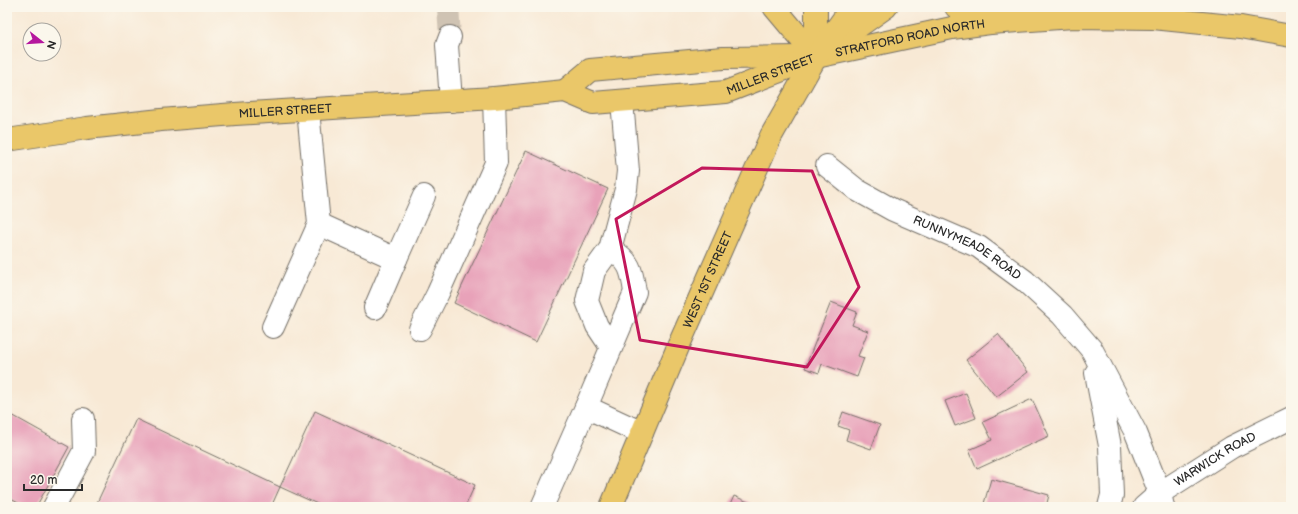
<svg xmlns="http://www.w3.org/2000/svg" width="1298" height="514" font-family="'Balsamiq Sans',sans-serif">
	<rect width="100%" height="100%" fill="#fbf7ec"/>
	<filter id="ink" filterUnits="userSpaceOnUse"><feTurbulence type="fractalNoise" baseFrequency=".025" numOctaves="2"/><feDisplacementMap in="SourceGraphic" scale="8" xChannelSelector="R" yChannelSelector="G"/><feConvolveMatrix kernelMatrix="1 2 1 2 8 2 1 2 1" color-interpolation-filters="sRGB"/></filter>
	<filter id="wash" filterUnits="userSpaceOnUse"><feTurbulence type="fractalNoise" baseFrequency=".012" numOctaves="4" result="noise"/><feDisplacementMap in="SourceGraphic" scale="16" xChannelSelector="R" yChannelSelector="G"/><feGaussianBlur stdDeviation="0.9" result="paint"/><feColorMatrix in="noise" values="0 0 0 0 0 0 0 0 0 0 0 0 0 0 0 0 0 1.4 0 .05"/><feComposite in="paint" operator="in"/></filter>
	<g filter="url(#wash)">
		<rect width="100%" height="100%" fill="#f8e9d5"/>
		<g id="blocks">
			<path fill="#e8a2b9" d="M476,7H491V8L476,9Z
				M526,151L608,189L536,342L454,303Z
				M831,302L857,312L852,325L868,331L858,356L864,358L857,377L822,364L819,373L805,368Z
				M998,334L1028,372L996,397L966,360Z
				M966,393L976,418L955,426L945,401Z
				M1032,399L1049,436L977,469L969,450L992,440L983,422Z
				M7,410L10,414L69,447L36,507H26L7,497Z
				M315,411L475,485L465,507H324L280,487Z
				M843,412L880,425L871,449L846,440L849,430L838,426Z
				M136,419L280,487L271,507H95Z
				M991,479L1049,495L1046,507H983Z
				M734,496L760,507H729Z"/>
		</g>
	</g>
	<g filter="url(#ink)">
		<use href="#blocks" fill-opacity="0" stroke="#736e66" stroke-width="1"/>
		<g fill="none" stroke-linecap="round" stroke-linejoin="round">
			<path stroke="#cfc3b3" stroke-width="22" stroke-dasharray="22 11" stroke-linecap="butt" d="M448,7L450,37"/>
			<defs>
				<g id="minor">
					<path d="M450,37L447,45L451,101"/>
					<path id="s1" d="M827,166L857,190L893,210L979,247L1025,281L1062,315L1092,350L1136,433L1160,493L1163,507"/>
					<path d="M319,224L396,259L424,196"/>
					<path d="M375,308L396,259"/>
					<path d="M273,327L319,224L308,110"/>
					<path d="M420,329L438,293L496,163L494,98"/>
					<path d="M611,347L597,326L587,301L594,271L610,249L626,189L628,171L622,101"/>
					<path d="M1096,373L1110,446L1112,495L1109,507"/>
					<path d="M586,407L642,433"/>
					<path d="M54,507L84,451L83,419"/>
					<path d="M542,507L586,407L635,292C632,271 630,260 610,249"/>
					<path id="s2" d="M1144,507L1160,493L1232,447L1291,418"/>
				</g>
				<g id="major">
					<path d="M774,7L816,57"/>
					<path d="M956,7L966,14L990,23"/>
					<path d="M831,46L886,7"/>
					<path d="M816,57V7"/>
					<path d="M565,91L590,70L723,58L801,57"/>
					<path id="s3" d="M7,140L87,128L161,120L235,114L494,98L565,91L593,103L726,92L816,57L952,28L990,23L1073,17L1153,18L1241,27L1291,36"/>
					<path id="s4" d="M611,507L678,347L771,136L816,57L852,7"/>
				</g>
			</defs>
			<use href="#minor" stroke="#736e66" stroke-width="24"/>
			<use href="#major" stroke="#736e66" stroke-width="24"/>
			<use href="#minor" stroke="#fff" stroke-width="22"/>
			<use href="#major" stroke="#eac769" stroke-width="22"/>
		</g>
	</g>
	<path fill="none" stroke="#c2185b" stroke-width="3" stroke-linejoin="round" d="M702,168L812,171L859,287L807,367L640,340L616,219Z"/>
	<g text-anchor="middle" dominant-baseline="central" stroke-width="4" stroke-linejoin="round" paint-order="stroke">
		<g font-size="12" fill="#2b2b2b" stroke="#fbf7ec">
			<text stroke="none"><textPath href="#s3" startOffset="917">STRATFORD ROAD NORTH</textPath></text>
			<text stroke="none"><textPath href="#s3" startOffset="772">MILLER STREET</textPath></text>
			<text stroke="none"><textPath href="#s3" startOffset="280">MILLER STREET</textPath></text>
			<text stroke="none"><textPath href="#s1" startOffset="163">RUNNYMEADE ROAD</textPath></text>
			<text stroke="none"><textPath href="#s4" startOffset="247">WEST 1ST STREET</textPath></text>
			<text stroke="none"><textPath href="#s2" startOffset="86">WARWICK ROAD</textPath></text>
		</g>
	</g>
	<rect width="1298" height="514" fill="none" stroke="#fbf7ec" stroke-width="24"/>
	<g transform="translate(42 42) rotate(107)"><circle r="19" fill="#fbf7ec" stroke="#a8a59f"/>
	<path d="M0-3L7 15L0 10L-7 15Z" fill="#b5179e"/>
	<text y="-6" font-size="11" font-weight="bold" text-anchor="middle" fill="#2b2b2b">N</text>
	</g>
	<path d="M24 484v6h58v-6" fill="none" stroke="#2b2b2b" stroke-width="2"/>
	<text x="30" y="484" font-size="12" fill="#2b2b2b" stroke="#fbf7ec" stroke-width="3" paint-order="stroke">20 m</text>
</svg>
